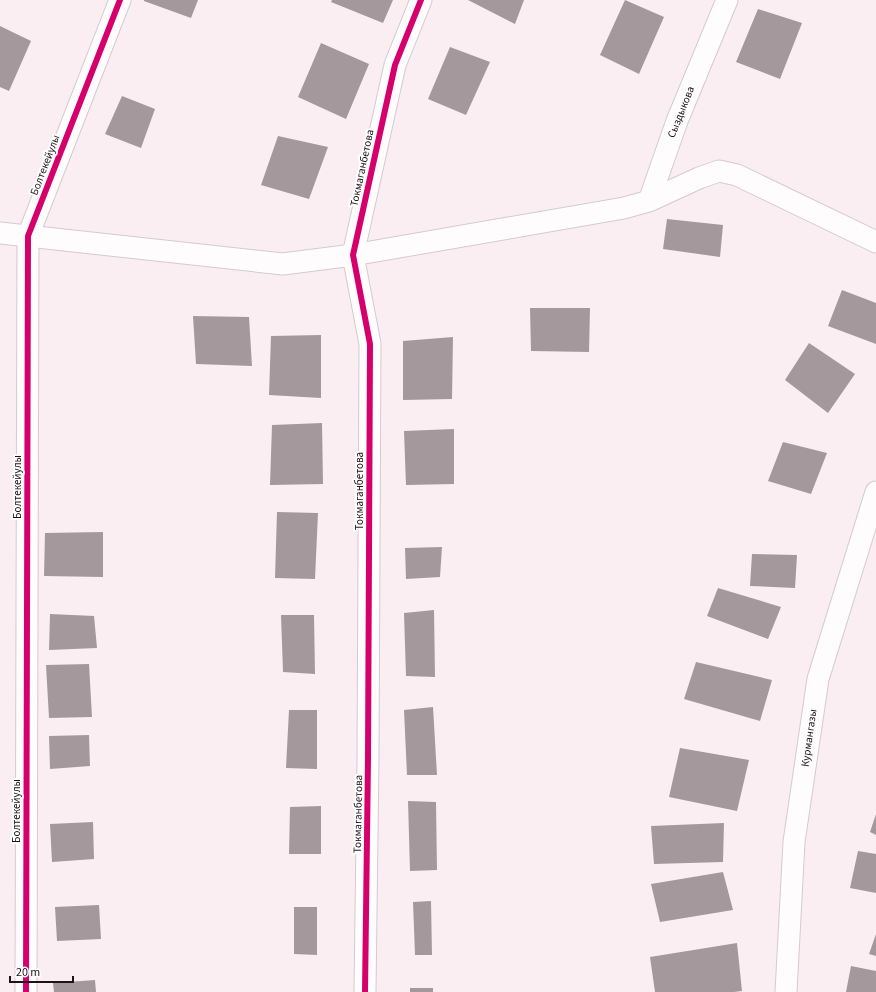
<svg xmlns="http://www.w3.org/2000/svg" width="876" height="992" font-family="'Source Sans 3',sans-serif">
	<rect width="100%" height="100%" fill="#faeef2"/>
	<path fill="#a5989d" d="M144,0H198L191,18L144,1Z
		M332,0H393L383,23L331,2Z
		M468,0H524L515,24Z
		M625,0L664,17L639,74L600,55Z
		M758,9L802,23L780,79L736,62Z
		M0,26L31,41L9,91L0,87Z
		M321,43L369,64L346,119L298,97Z
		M450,47L490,62L466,115L428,99Z
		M122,96L155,109L141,148L105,134Z
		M278,136L328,147L309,199L261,185Z
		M667,219L723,225L720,257L663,249Z
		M842,290L876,303V344L828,326Z
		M530,308H590L589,352L531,351Z
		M193,316L249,317L252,366L196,364Z
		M321,335V398L269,395L271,336Z
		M453,337L452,399L403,400V341Z
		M809,343L855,374L828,413L785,380Z
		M322,423L323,484L270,485L272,425Z
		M454,429V484L406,485L404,431Z
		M783,442L827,453L811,494L768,481Z
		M277,512L318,513L315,579L275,578Z
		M103,532V577L44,576L45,533Z
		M442,547L440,577L406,579L405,548Z
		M752,554L797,555L795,588L750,586Z
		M718,588L781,607L768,639L707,616Z
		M434,610L435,677L406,676L404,613Z
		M50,614L94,616L97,648L49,650Z
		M281,615H314L315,674L283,672Z
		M696,662L772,680L760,721L684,699Z
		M89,664L92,717L49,718L46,665Z
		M433,707L437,775H407L404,710Z
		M289,710H317V769L286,768Z
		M89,735L90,766L50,769L49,736Z
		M680,748L749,760L737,811L669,797Z
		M408,801L436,802L437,870L410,871Z
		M321,806V854H289L290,807Z
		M876,814V835L870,832Z
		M93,822L94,859L52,862L50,824Z
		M724,823L723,862L654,864L651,826Z
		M858,851L876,854V893L850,888Z
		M723,872L733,910L660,922L651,884Z
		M431,901L432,955H415L413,902Z
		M99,905L101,939L57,941L55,907Z
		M294,907H317V955L294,954Z
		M876,934V956L869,954Z
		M737,943L742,991L734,992H655L650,957Z
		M851,966L876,971V992H846Z
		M95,980L96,992H54L53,983Z
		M410,988H433V992H410Z"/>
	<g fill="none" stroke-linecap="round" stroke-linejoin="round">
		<defs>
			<path id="minor" d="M649,201L699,178L719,171L737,175L876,242
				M0,233L283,264L353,255L624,208L649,201L677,121L727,0
				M26,992L28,236L120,0
				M365,992L368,759L370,344L353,255L395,65L421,0
				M786,992L794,842L818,679L876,492"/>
		</defs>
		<use href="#minor" stroke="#d6cace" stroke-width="23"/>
		<use href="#minor" stroke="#fefcfd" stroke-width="21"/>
		<defs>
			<path id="cycleway" d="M26,992L28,236L120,0
				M365,992L368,759L370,344L353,255L395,65L421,0"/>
		</defs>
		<use href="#cycleway" stroke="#fdfdfd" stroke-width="8"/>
		<use href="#cycleway" stroke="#d6006c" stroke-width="6"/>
	</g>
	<g text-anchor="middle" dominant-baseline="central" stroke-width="4" stroke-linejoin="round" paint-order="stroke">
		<g font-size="11" fill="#1f1317" stroke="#fdfdfd">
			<text transform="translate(681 112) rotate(-68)">Сыздыкова</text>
			<text transform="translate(45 165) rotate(-69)">Болтекейулы</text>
			<text transform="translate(362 168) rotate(-78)">Токмаганбетова</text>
			<text transform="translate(17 487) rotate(-90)">Болтекейулы</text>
			<text transform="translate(359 491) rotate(-90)">Токмаганбетова</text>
			<text transform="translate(809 738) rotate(-82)">Курмангазы</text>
			<text transform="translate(16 811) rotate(-90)">Болтекейулы</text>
			<text transform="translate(358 814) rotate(-89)">Токмаганбетова</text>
		</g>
	</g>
	<path d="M10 976v6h63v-6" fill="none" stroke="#1f1317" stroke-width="2"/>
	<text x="16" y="976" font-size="12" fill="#1f1317" stroke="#fdfdfd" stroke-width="3" paint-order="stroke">20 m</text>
</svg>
